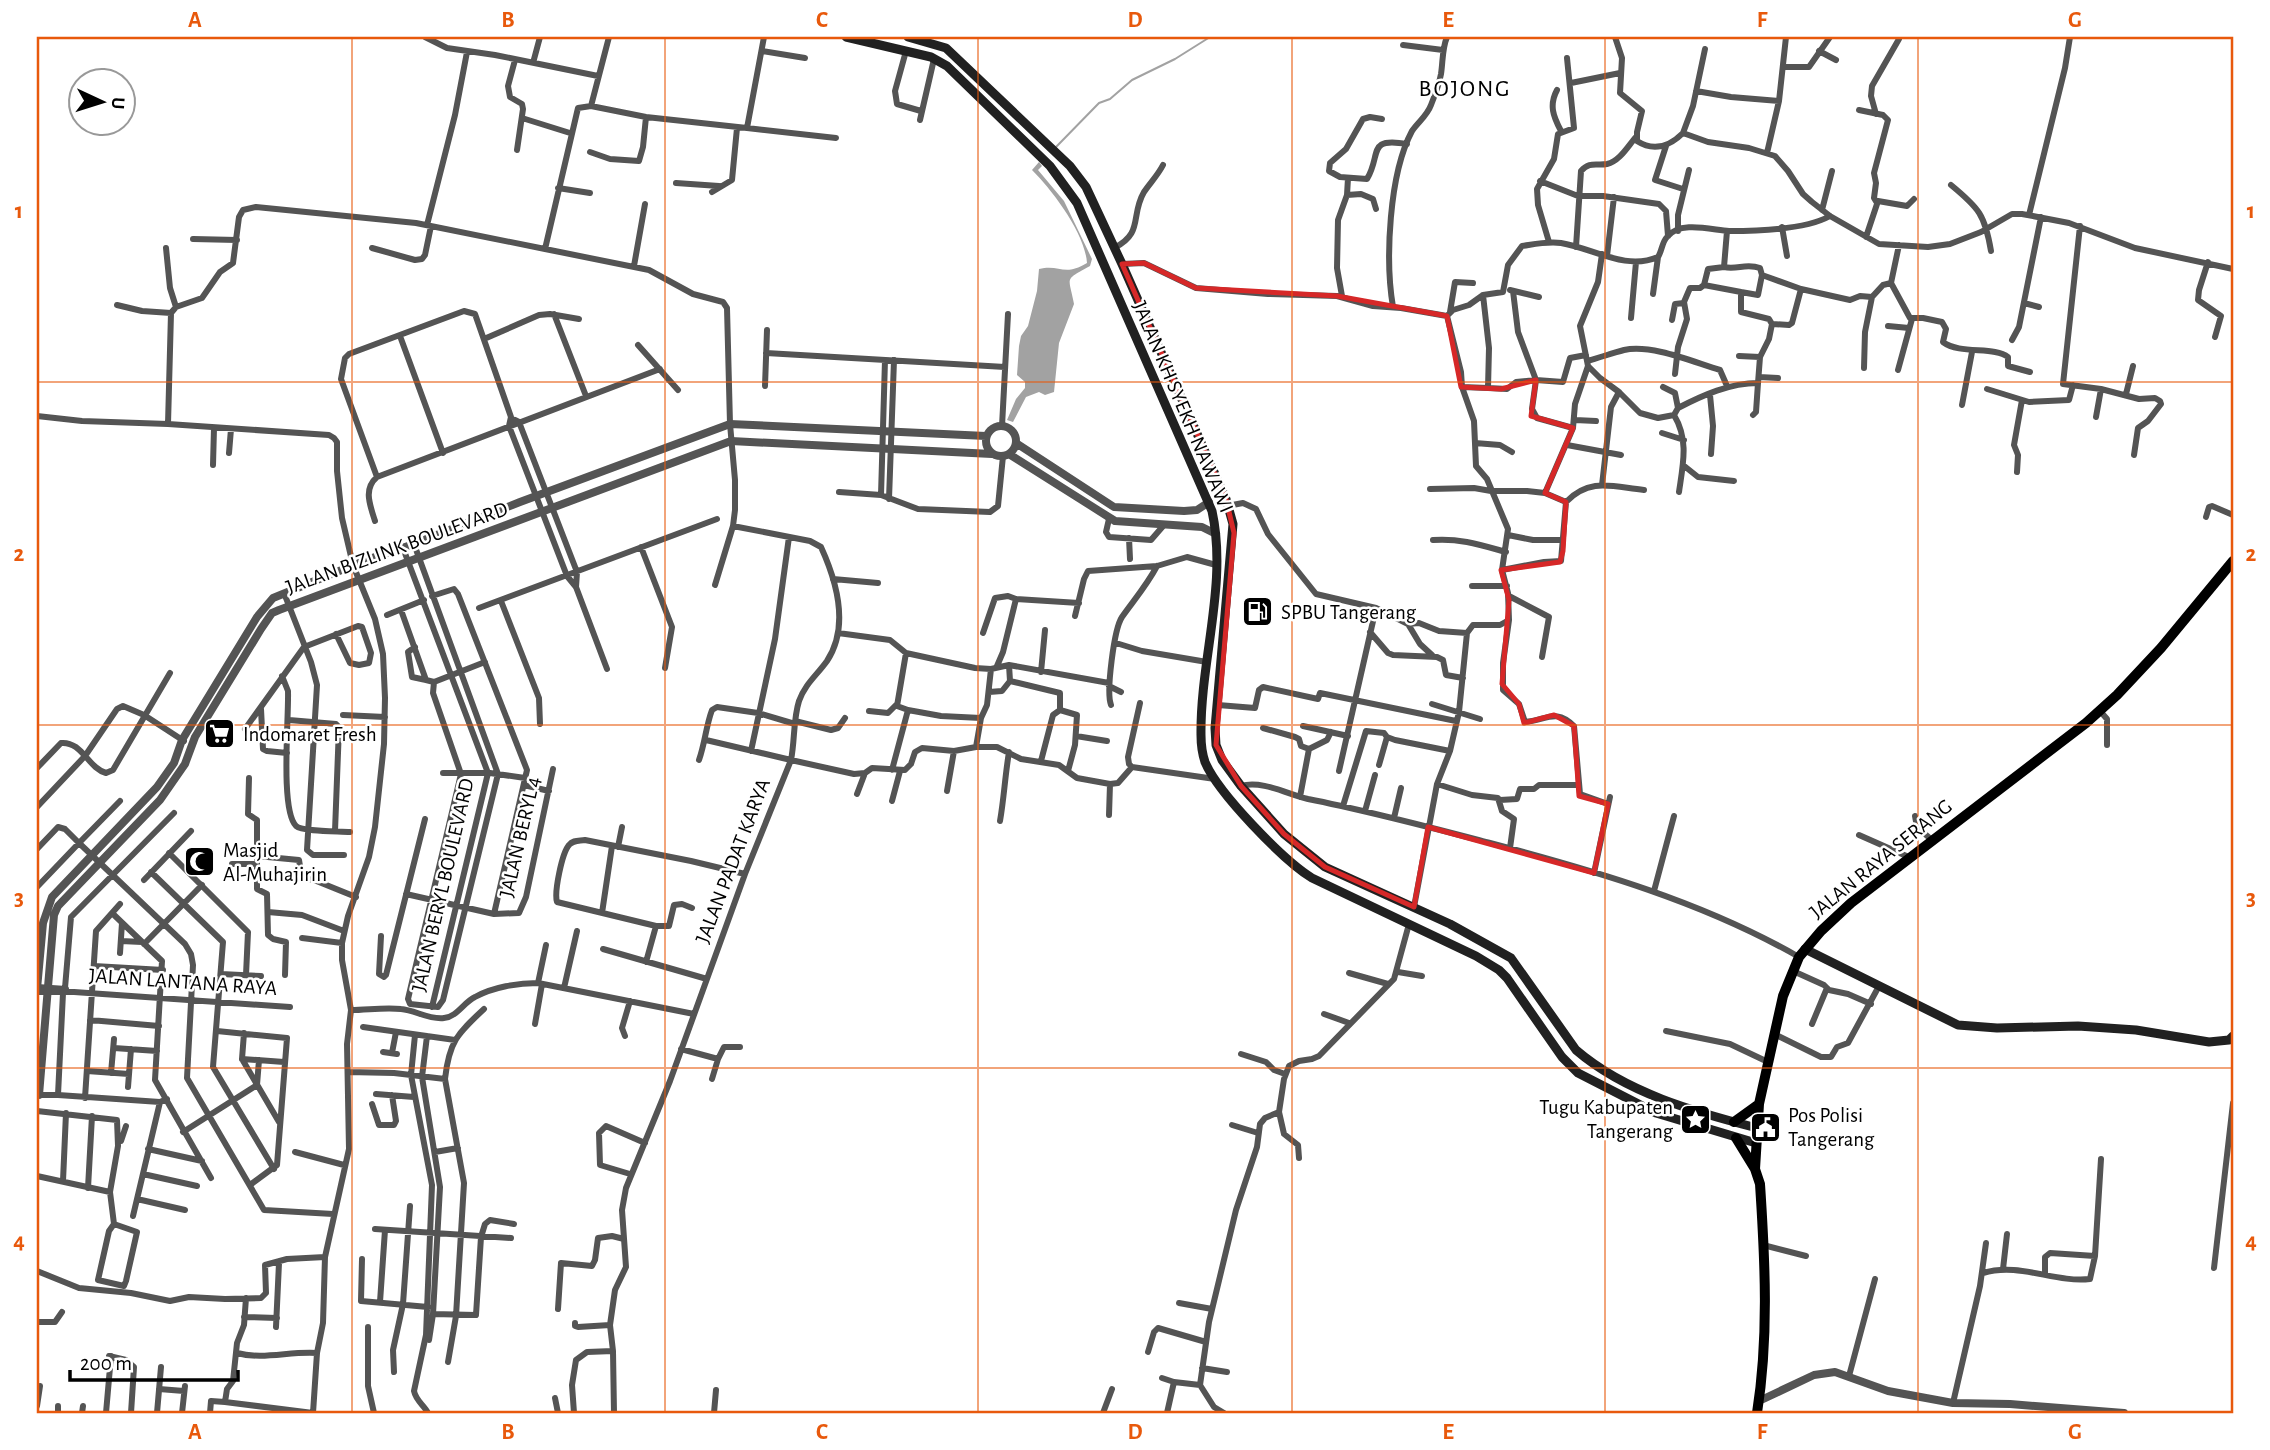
<svg xmlns="http://www.w3.org/2000/svg" width="2270" height="1450" font-family="'Alegreya Sans',sans-serif">
	<rect width="100%" height="100%" fill="#fff"/>
	<path fill="#a2a2a2" d="M1039,162L1042,166L1038,170L1064,201L1092,259L1090,266C1063,281 1069,276 1074,304L1059,343L1054,392L1045,395L1039,392L1026,397L1013,422L1007,420L1016,399L1025,388V382L1017,375L1019,346L1021,336L1028,326L1037,291L1039,269C1060,264 1064,277 1087,263C1085,233 1052,190 1032,170Z"/>
	<g fill="none" stroke-linecap="round" stroke-linejoin="round">
		<path stroke="#a2a2a2" stroke-width="2" d="M1056,147L1099,103L1110,99L1132,80L1175,59L1210,37"/>
		<path stroke="#545454" stroke-width="6" d="M425,37L447,48L495,55L598,76
			M1615,37L1622,58L1620,93L1642,111L1637,132V141C1654,152 1670,146 1683,133L1708,142L1749,148L1775,156L1788,171L1803,194L1812,202L1830,216L1879,244L1928,247L1950,244L1981,232L2012,214H2022L2069,223L2135,248L2233,269
			M1403,45L1443,50
			M762,51L805,58
			M906,51L895,91L897,104L921,111
			M1819,51L1836,60
			M515,60L508,86L510,97L522,104L523,109L517,150
			M533,63L540,37
			M1784,67H1809L1830,37
			M1571,83L1620,73
			M1557,90C1549,105 1553,116 1561,131
			M1696,91L1731,97L1779,101
			M591,106L609,37
			M1859,110L1883,115L1888,120L1874,173L1876,183L1874,198L1877,203
			M1876,114L1871,96L1872,86L1899,39
			M522,118L570,133
			M1382,119L1370,117L1363,119L1346,149L1330,163L1329,171L1340,177L1367,179C1382,154 1366,137 1407,144
			M920,120L934,59
			M747,128L836,138
			M1683,133L1693,106L1705,49
			M1666,146L1655,180L1683,189
			M590,152L610,159L639,161L643,147L646,117
			M1767,153L1779,101L1786,37
			M1540,181L1578,196H1603L1659,204L1666,211L1668,236
			M676,183L719,186
			M1951,185C1979,208 1985,215 1991,251
			M558,188L590,193
			M712,192L732,180L737,128
			M1347,195L1361,194L1373,199L1376,209
			M1822,210L1832,171
			M2029,215L2065,68L2070,37
			M427,225L455,115L467,52
			M2080,226L2063,384L2101,389L2139,399L2155,398L2160,401L2161,404L2148,421L2138,428L2134,455
			M1782,227L1787,256
			M1678,231V215L1689,170
			M1866,237L1878,201L1907,206L1914,199
			M193,239L237,240
			M1549,242L1538,205L1537,189L1554,159L1558,134L1574,128L1567,58
			M1899,245L1891,283L1910,318H1923L1942,322L1946,329L1943,342C1960,355 1994,346 2008,357V366L2030,372
			M1576,247L1581,171C1590,161 1596,166 1607,164C1620,161 1628,146 1636,137
			M166,248L170,288L176,307
			M372,248L415,260L422,259L425,255L431,226
			M1114,248C1144,233 1130,216 1144,192C1150,183 1158,175 1163,165
			M545,249L649,270L693,294L723,302L727,308L730,424L735,480V510L733,526L715,585
			M1602,254L1598,282L1580,326L1588,366L1600,378L1619,392L1640,413L1658,418L1674,415L1678,408C1703,395 1730,383 1758,383L1760,357L1769,339L1772,324L1789,325L1792,323L1801,289L1850,300L1860,296L1872,297L1883,285L1891,283
			M1607,256L1614,197
			M2208,262L2199,290L2198,300L2221,316L2215,337
			M1122,264L1144,263L1196,288L1268,294L1337,296L1373,306L1401,308L1447,316
			M634,266L645,204
			M1724,267C1737,270 1746,263 1760,268L1762,275
			M1704,285L1741,292V312L1769,319L1772,324
			M1510,290L1539,297
			M1741,292L1758,295L1762,275L1801,289
			M1653,294L1658,257
			M1342,296L1337,268L1338,220L1347,195L1348,178
			M2024,303L2039,307
			M117,305L142,311L171,313
			M1393,307C1385,260 1389,174 1412,131C1418,122 1427,116 1431,105C1435,95 1439,85 1441,74C1443,61 1442,49 1447,37
			M1450,312L1455,282L1473,283
			M554,314L586,396
			M1631,318L1636,262
			M1672,320L1675,304L1684,303
			M1888,326L1909,328
			M400,336L443,453
			M484,339L539,315L550,314L579,319
			M2012,340L2019,327L2041,217
			M638,345L678,390
			M766,353L1005,367
			M1739,356L1760,357
			M1587,361C1599,358 1612,353 1624,350C1652,344 1693,362 1720,370L1727,386
			M1864,368L1865,332L1872,297
			M1898,370L1912,319
			M1675,374L1678,347L1687,319L1684,302L1690,288H1700L1704,285L1708,269L1724,267L1727,231
			M1759,377L1778,378
			M765,386L767,330
			M1462,387L1488,388L1489,348L1483,295
			M1663,387L1675,393L1678,408
			M1488,388L1507,389L1516,382L1536,380L1518,332L1513,291
			M1987,389L2029,402L2069,400L2073,385
			M2126,394L2133,366
			M1710,395L1713,426L1711,454
			M1962,405L1972,352
			M1674,415C1689,440 1683,464 1679,492
			M1753,415L1756,412L1758,383
			M37,416L82,421L168,424L171,313L176,307L202,298L220,272L233,263L239,217L243,210L256,207L416,223L545,249L578,108L591,106L646,117L747,128L764,37
			M2096,417L2101,389
			M515,420L519,422L577,572L576,587
			M1575,420L1596,421
			M168,424L329,435L334,438L337,442V471L342,518L353,565L375,619L383,654L385,698L384,744L375,827L369,857L348,916L342,943V960L351,1010L347,1044L349,1149L325,1257L323,1323L317,1353L313,1413
			M1002,426L1008,314
			M1573,428L1537,418L1532,409L1536,380L1563,382L1570,358L1586,355
			M1662,433L1684,440
			M1475,443L1500,445L1512,452
			M1567,445L1621,455
			M229,453L231,429
			M213,465L214,428
			M1683,465L1698,477L1734,481
			M2017,472L2018,455L2014,445L2022,400
			M377,477L341,379L345,358L349,354L464,311L475,314L511,417L509,426L567,576L576,587L607,669
			M1602,485L1611,407L1619,392
			M1430,489L1474,488L1491,491H1527L1545,493L1566,502L1561,561L1544,562L1502,570
			M839,492L881,495L918,509L990,512L998,506L1003,456
			M1545,493L1573,428L1575,404L1588,366
			M881,495L885,360
			M889,499L894,360
			M1566,502C1590,477 1613,487 1644,490
			M1227,506L1243,503L1256,509L1268,534L1316,594L1376,608L1408,624L1419,623L1439,631L1467,633
			M2206,517L2209,507L2212,506L2233,515
			M1109,519L1106,532L1109,537L1151,540L1164,525
			M375,521C370,505 363,489 377,477L660,369
			M1508,535L1533,540H1562
			M1129,538L1130,559
			M1433,540C1460,538 1481,545 1506,552
			M414,544L498,774L443,1000L438,1007L410,1004L408,999L461,774L433,693L434,682
			M641,547L672,627L665,668
			M403,548L488,773L432,1007
			M833,579L878,583
			M1472,586H1507
			M284,593L311,662L317,685L307,850L313,855H344
			M432,596L454,589L458,594L527,770L494,914
			M1509,596L1549,617L1542,657
			M501,601L539,698L540,724
			M479,608L717,519
			M401,610L426,680L434,682
			M387,615L424,600
			M1075,616L1084,579L1088,571L1157,566L1187,557L1216,565
			M1509,620L1503,663V690L1519,704L1525,722C1547,720 1556,708 1574,726L1580,794L1608,804
			M1408,624L1420,644L1432,655
			M1370,632L1388,653L1393,655L1437,657L1443,660L1446,675L1463,678
			M838,633L890,640L906,653L975,668L991,669L1009,665L1109,683
			M983,633L995,598L1008,596L1016,599L1079,603
			M1116,643L1142,651L1207,662
			M304,647L358,626L362,627L371,653L369,663L359,665L350,663L336,634
			M415,647L408,652L412,677L426,680
			M906,653L897,706L908,710
			M1009,665L1010,681L1060,693V710L1077,715L1075,745L1068,771
			M997,666L1003,652L1016,599
			M1041,672L1045,630
			M282,676L288,691C289,717 280,810 296,826C303,832 339,831 350,832
			M434,682L485,662
			M1109,686L1121,692
			M989,692L1002,691L1010,681
			M1432,704L1480,719
			M1111,705C1106,692 1114,629 1122,617C1134,600 1147,585 1157,566
			M1218,705L1255,708L1259,690L1263,687L1318,699L1320,693L1325,694L1456,721
			M261,709L263,749L267,751L287,753
			M869,711L888,713L897,704
			M2100,711L2107,719V745
			M343,715L385,717
			M289,720L336,724L339,727L335,831
			M795,721L831,730L838,728L845,718
			M1303,726L1348,736
			M1263,728L1295,737L1299,739L1301,746L1309,749L1300,797
			M245,729L304,647
			M1076,736L1107,741
			M706,740L791,760C795,740 793,720 799,701C805,684 817,675 827,661C850,626 837,582 821,547L810,541L733,526
			M976,747L981,718
			M1309,749L1327,740L1331,732
			M751,751L775,639L789,537
			M699,760C705,743 706,726 712,710L717,707L758,713L795,724
			M1041,761L1053,715L1060,710
			M1379,765L1387,737
			M1132,767L1129,764L1128,757L1140,703
			M37,768L61,743C82,741 88,768 106,773L113,770L170,673
			M892,770L908,710L941,716L981,718L987,705L991,669
			M1339,771L1376,608
			M443,773H490L525,778
			M249,778L248,814L257,820V889L267,894L268,935L273,939L286,942L285,975
			M1437,784L1472,795L1498,798L1502,811L1514,819L1510,848
			M524,785L549,791
			M1241,786C1262,780 1287,794 1308,799C1369,811 1429,827 1490,843C1596,871 1703,902 1799,957
			M947,791L954,751
			M857,794L865,773
			M1500,800L1517,799L1520,789H1534L1539,785H1578
			M892,801L900,771
			M1343,806L1366,731L1384,733L1387,737L1395,740L1450,751
			M37,807L85,756L117,709L123,706L144,715L184,741
			M1365,811L1375,775
			M1109,815L1110,784
			M1915,816L1917,827L1933,841
			M1394,818L1401,788
			M1000,821C1004,798 1005,776 1009,752
			M1859,835L1911,858
			M618,847L622,827
			M37,849L58,827L65,829L79,843L120,801
			M169,853L248,932L246,975
			M257,856L299,860L302,878L314,880L356,897
			M232,864H257
			M151,872L223,942L213,1067L274,1169
			M1594,873L1610,797
			M144,880L191,831
			M37,887L79,843L185,944L191,954L193,965L187,1078L264,1210L333,1214
			M1654,891L1674,816
			M406,894L494,914L519,913L526,897L553,769
			M1414,907L1437,784L1450,751L1459,712L1467,633L1473,625H1500L1509,620L1508,593L1502,570L1508,529L1487,479L1476,466L1474,421L1462,387L1461,372L1447,316L1453,310L1469,305L1483,295L1503,292L1508,265L1522,246C1535,244 1548,241 1561,243C1593,248 1625,271 1658,257C1662,251 1662,242 1667,237C1680,220 1712,230 1729,231C1758,231 1805,230 1830,216
			M268,912L302,915L344,931
			M112,913L162,961L155,1080L211,1178
			M602,913L612,846
			M656,926H669L674,905L682,904L692,908
			M381,936L379,974L384,977L386,975L425,819
			M302,938L342,943
			M121,941L142,942
			M144,944L202,885
			M603,949L707,979
			M120,953L122,923
			M646,962L656,926L557,902C554,892 562,853 569,845C573,840 578,841 585,840L691,861L745,874
			M94,966L163,970
			M1793,971L1824,985L1829,990L1848,994L1871,1004
			M1398,972L1422,976
			M1349,973L1388,984
			M221,974L261,976
			M538,983L546,945
			M37,987L66,989
			M65,988L71,917L174,813
			M564,988L577,931
			M37,992H74L290,1007
			M63,993L58,1095L160,1102L167,1099
			M351,1010C367,1010 385,1007 401,1009C415,1010 429,1020 444,1018C457,1017 464,1002 475,997C493,987 518,983 538,983L694,1014
			M1324,1014L1349,1023
			M90,1020L159,1026
			M535,1024L542,984
			M1812,1024L1827,988
			M363,1027L455,1040
			M217,1031L287,1038L277,1165L250,1185
			M1666,1031L1730,1044L1768,1062
			M244,1033L242,1059L279,1122
			M1774,1034L1821,1057H1831L1837,1047L1848,1043L1879,986
			M415,1035L411,1075L432,1185L426,1335L414,1391C416,1401 424,1405 428,1413
			M427,1036L422,1077L440,1187L433,1314L429,1340
			M625,1036L622,1028L630,1001
			M114,1048L157,1051
			M681,1049L718,1059L724,1047H740
			M383,1052L397,1054
			M392,1053L396,1032
			M1241,1054L1266,1062L1274,1070L1285,1074
			M242,1059L284,1062
			M87,1071L129,1074
			M348,1072L394,1073L445,1079
			M111,1073L114,1039
			M712,1079L718,1059
			M128,1087L131,1049
			M376,1094L414,1097
			M39,1095H58
			M85,1098L96,931L120,904
			M372,1104L379,1125H394L396,1121L392,1095
			M37,1111L117,1120L118,1146L110,1192
			M1232,1125L1258,1133
			M183,1132L257,1085L259,1060
			M121,1141L126,1126
			M148,1149L202,1161
			M295,1152L344,1165
			M435,1152L458,1148
			M1299,1158L1298,1145L1284,1134L1279,1112L1284,1079L1289,1066L1299,1061L1312,1059L1319,1056L1394,979L1409,924
			M143,1174L197,1186
			M630,1174L600,1165L599,1133L606,1126L645,1143
			M37,1176L110,1192L114,1224
			M63,1181L66,1113
			M88,1188L92,1116
			M137,1199L185,1210
			M133,1216L160,1102
			M114,1224L137,1232L126,1281L124,1286L98,1280L109,1231Z
			M375,1229L511,1238
			M1763,1245L1806,1256
			M362,1259L361,1301L428,1307
			M2214,1268L2233,1103
			M2003,1269L2007,1234
			M37,1271L79,1288L131,1293L170,1301L189,1297L225,1299L261,1298L266,1293L265,1265L287,1259L325,1257
			M1983,1273C2020,1262 2054,1283 2090,1279L2095,1256L2101,1159
			M2045,1274V1257L2050,1253L2095,1256
			M380,1302L385,1230
			M1179,1303L1212,1309
			M558,1309L561,1263L592,1266L595,1260L598,1238L612,1236L624,1239
			M433,1314L476,1315L481,1237L485,1224L490,1220L514,1224
			M244,1317L277,1318
			M37,1322H55L62,1312
			M575,1323V1326L578,1327L610,1325
			M276,1327L279,1263
			M368,1327V1386L374,1413
			M1148,1352L1154,1332L1158,1328L1206,1342
			M237,1353C263,1360 290,1351 317,1353
			M109,1356L126,1360L134,1367L131,1413
			M448,1362L456,1316L464,1183L445,1079C449,1042 457,1034 484,1009
			M1202,1368L1227,1372
			M394,1372L393,1350L403,1304L410,1206
			M1849,1376L1875,1279
			M1162,1378L1174,1382
			M159,1389L184,1391
			M555,1398L558,1413
			M225,1402L313,1413
			M1953,1403L1980,1286L1986,1243
			M37,1406L40,1386
			M58,1413V1406
			M82,1413L83,1406
			M106,1413L111,1356
			M157,1413L161,1367
			M182,1413L185,1386
			M210,1413L211,1401L225,1402L227,1389L233,1381L237,1343L244,1325L246,1298
			M574,1413L572,1385L576,1360L587,1352L613,1351
			M614,1413L613,1351L610,1325L615,1290L626,1267L622,1210L626,1188L670,1081L745,874L791,760L854,774L865,773L872,768L905,770L911,764L915,752L922,748L954,751L976,747H997L1021,759L1059,765L1077,778L1110,784L1118,783L1132,767L1215,779
			M714,1413L716,1390
			M1103,1413L1112,1389
			M1167,1413L1174,1382L1200,1385
			M1224,1413L1214,1407L1200,1385L1209,1322L1236,1210L1257,1147L1260,1124L1265,1118L1279,1112"/>
		<path stroke="#545454" stroke-width="8" d="M986 441a15 15 0 1 1 30 0a15 15 0 1 1-30 0Z
			M1016,443L1114,507L1184,511L1197,510L1209,502
			M1009,454L1115,521L1202,527L1216,534
			M37,989L43,923L52,897L157,787L174,763L182,740L257,617L273,598L366,560L414,544L520,502L730,424L986,436
			M37,1095H39L54,915L58,906L160,800L185,764L195,737L261,629L272,613L279,610L731,441L992,454
			M1759,1401L1814,1375L1835,1372L1888,1391L1953,1403L2010,1404L2124,1413"/>
		<path stroke="#212121" stroke-width="9" d="M846,37L931,57L947,66L1050,166L1077,203L1212,511C1228,584 1200,660 1201,735C1201,743 1202,753 1205,762C1218,793 1283,860 1312,878L1476,956L1499,970L1507,978L1562,1057L1578,1073L1656,1113L1756,1143
			M908,37L946,48L1070,166L1086,187L1122,264L1226,499L1233,524L1215,728L1216,745L1222,760L1241,786L1284,834L1325,867L1450,924L1511,958L1576,1050C1626,1093 1695,1112 1757,1128
			M1805,949L1958,1025L1997,1028L2078,1026L2136,1030L2209,1042L2229,1040L2233,1036"/>
		<path stroke="#000" stroke-width="10" d="M1734,1122L1759,1104
			M1736,1138L1755,1169
			M1757,1413C1769,1337 1765,1260 1760,1184L1755,1169L1759,1104L1783,996L1799,957L1821,931L1851,903L2086,723L2117,695L2161,648L2233,561"/>
	</g>
	<path fill="none" stroke="#d62828" stroke-width="5" stroke-linejoin="round" d="M1144,263L1196,288L1337,296L1447,316L1461,387L1501,389L1536,380L1531,416L1573,428L1545,493L1566,502L1563,551L1560,562L1501,570L1509,600L1502,684L1519,704L1524,723L1554,715L1574,726L1579,796L1608,804L1594,873L1428,827L1414,907L1325,867L1284,834L1241,786L1216,745L1234,533L1226,499L1122,264Z"/>
	<path fill="none" stroke="#e8590c" stroke-width="2" stroke-opacity="0.55" d="M352,37V1413M665,37V1413M978,37V1413M1292,37V1413M1605,37V1413M1918,37V1413M37,382H2233M37,725H2233M37,1068H2233"/>
	<defs>
		<symbol id="fuel-square" viewBox="-11 -11 22 22"><rect x="-9" y="-9" width="18" height="18" rx="4" fill="#000" stroke="#fff"/><path d="M-5.5-6h7V0h2V4h1.3V-2.5L3-4.5l.8-.8L6-3V5H2.5V1h-1V6h-7ZM-4.2-4.7v3.2H.2V-4.7Z" fill="#fff"/></symbol>
		<symbol id="supermarket-square" viewBox="-11 -11 22 22"><rect x="-9" y="-9" width="18" height="18" rx="4" fill="#000" stroke="#fff"/><path d="M-6-5.5h2.5l.6 2H6L4.5 2H-2.5L-4.4-4H-6ZM-1.5 3.2a1.3 1.3 0 1 0 .1 0ZM3 3.2a1.3 1.3 0 1 0 .1 0Z" fill="#fff"/></symbol>
		<symbol id="mosque-square" viewBox="-11 -11 22 22"><rect x="-9" y="-9" width="18" height="18" rx="4" fill="#000" stroke="#fff"/><path d="M3.5-4.9A6 6 0 1 0 3.5 4.9A5 5 0 1 1 3.5-4.9Z" fill="#fff"/></symbol>
		<symbol id="sight-square" viewBox="-11 -11 22 22"><rect x="-9" y="-9" width="18" height="18" rx="4" fill="#000" stroke="#fff"/><path d="M0-6L1.8-2.2L6-1.7L2.9 1.2L3.7 5.4L0 3.3L-3.7 5.4L-2.9 1.2L-6-1.7L-1.8-2.2Z" fill="#fff"/></symbol>
		<symbol id="civic-square" viewBox="-11 -11 22 22"><rect x="-9" y="-9" width="18" height="18" rx="4" fill="#000" stroke="#fff"/><path d="M-.6-6.5H3V-4.5H.6V-3L4-1V1h2V6H-6V1h2V-1L-.6-3ZM-1.2 2.5V6h2.4V2.5Z" fill="#fff"/></symbol>
	</defs>
	<g fill-rule="evenodd">
		<use href="#fuel-square" x="1240" y="594" width="35" height="35"/>
		<use href="#supermarket-square" x="202" y="716" width="35" height="35"/>
		<use href="#mosque-square" x="182" y="844" width="35" height="35"/>
		<use href="#sight-square" x="1678" y="1102" width="35" height="35"/>
		<use href="#civic-square" x="1748" y="1110" width="35" height="35"/>
	</g>
	<g text-anchor="middle" dominant-baseline="central" stroke-width="5" stroke-linejoin="round" paint-order="stroke">
		<g font-size="21" fill="#000" stroke="#fff">
			<text transform="translate(1183 407) rotate(67)">JALAN KH SYEKH NAWAWI</text>
			<text transform="translate(397 548) rotate(-20)">JALAN BIZLINK BOULEVARD</text>
			<text transform="translate(520 837) rotate(-77)">JALAN BERYL 4</text>
			<text transform="translate(1881 859) rotate(-39)">JALAN RAYA SERANG</text>
			<text transform="translate(733 861) rotate(-69)">JALAN PADAT KARYA</text>
			<text transform="translate(443 885) rotate(-77)">JALAN BERYL BOULEVARD</text>
			<text transform="translate(183 982) rotate(4)">JALAN LANTANA RAYA</text>
		</g>
		<g font-size="21" fill="#000" stroke="#fff" text-anchor="start">
			<text x="1281" y="612">SPBU Tangerang</text>
			<text x="243" y="734">Indomaret Fresh</text>
			<text x="223" y="850">Masjid<tspan x="223" dy="24">Al-Muhajirin</tspan></text>
			<text x="1673" y="1107" text-anchor="end">Tugu Kabupaten<tspan x="1673" dy="24">Tangerang</tspan></text>
			<text x="1788" y="1115">Pos Polisi<tspan x="1788" dy="24">Tangerang</tspan></text>
		</g>
		<g font-size="24" letter-spacing="2" fill="#000" stroke="#fff">
			<text x="1465" y="89">BOJONG</text>
		</g>
	</g>
	<rect width="2270" height="1450" fill="none" stroke="#ffffff" stroke-width="77"/>
	<g transform="translate(102 102) rotate(94)"><circle r="33" fill="#ffffff" stroke="#999999" stroke-width="2"/>
	<path d="M0-5L12 26L0 18L-12 26Z" fill="#000000"/>
	<text y="-10" font-size="19" font-weight="bold" text-anchor="middle" fill="#000000">U</text>
	</g>
	<path d="M70 1370v10h168v-10" fill="none" stroke="#000000" stroke-width="3.5"/>
	<text x="80" y="1370" font-size="21" fill="#000000" stroke="#ffffff" stroke-width="5" paint-order="stroke">200 m</text>
	<rect x="38" y="38" width="2194" height="1374" fill="none" stroke="#e8590c" stroke-width="2.5"/>
	<g font-size="23" text-anchor="middle" font-weight="bold" fill="#e8590c">
		<text x="195" y="27">A</text>
		<text x="508" y="27">B</text>
		<text x="822" y="27">C</text>
		<text x="1135" y="27">D</text>
		<text x="1448" y="27">E</text>
		<text x="1762" y="27">F</text>
		<text x="2075" y="27">G</text>
		<text x="19" y="218">1</text>
		<text x="2251" y="218">1</text>
		<text x="19" y="561">2</text>
		<text x="2251" y="561">2</text>
		<text x="19" y="905">3</text>
		<text x="2251" y="905">3</text>
		<text x="19" y="1248">4</text>
		<text x="2251" y="1248">4</text>
		<text x="195" y="1439">A</text>
		<text x="508" y="1439">B</text>
		<text x="822" y="1439">C</text>
		<text x="1135" y="1439">D</text>
		<text x="1448" y="1439">E</text>
		<text x="1762" y="1439">F</text>
		<text x="2075" y="1439">G</text>
	</g>
</svg>
